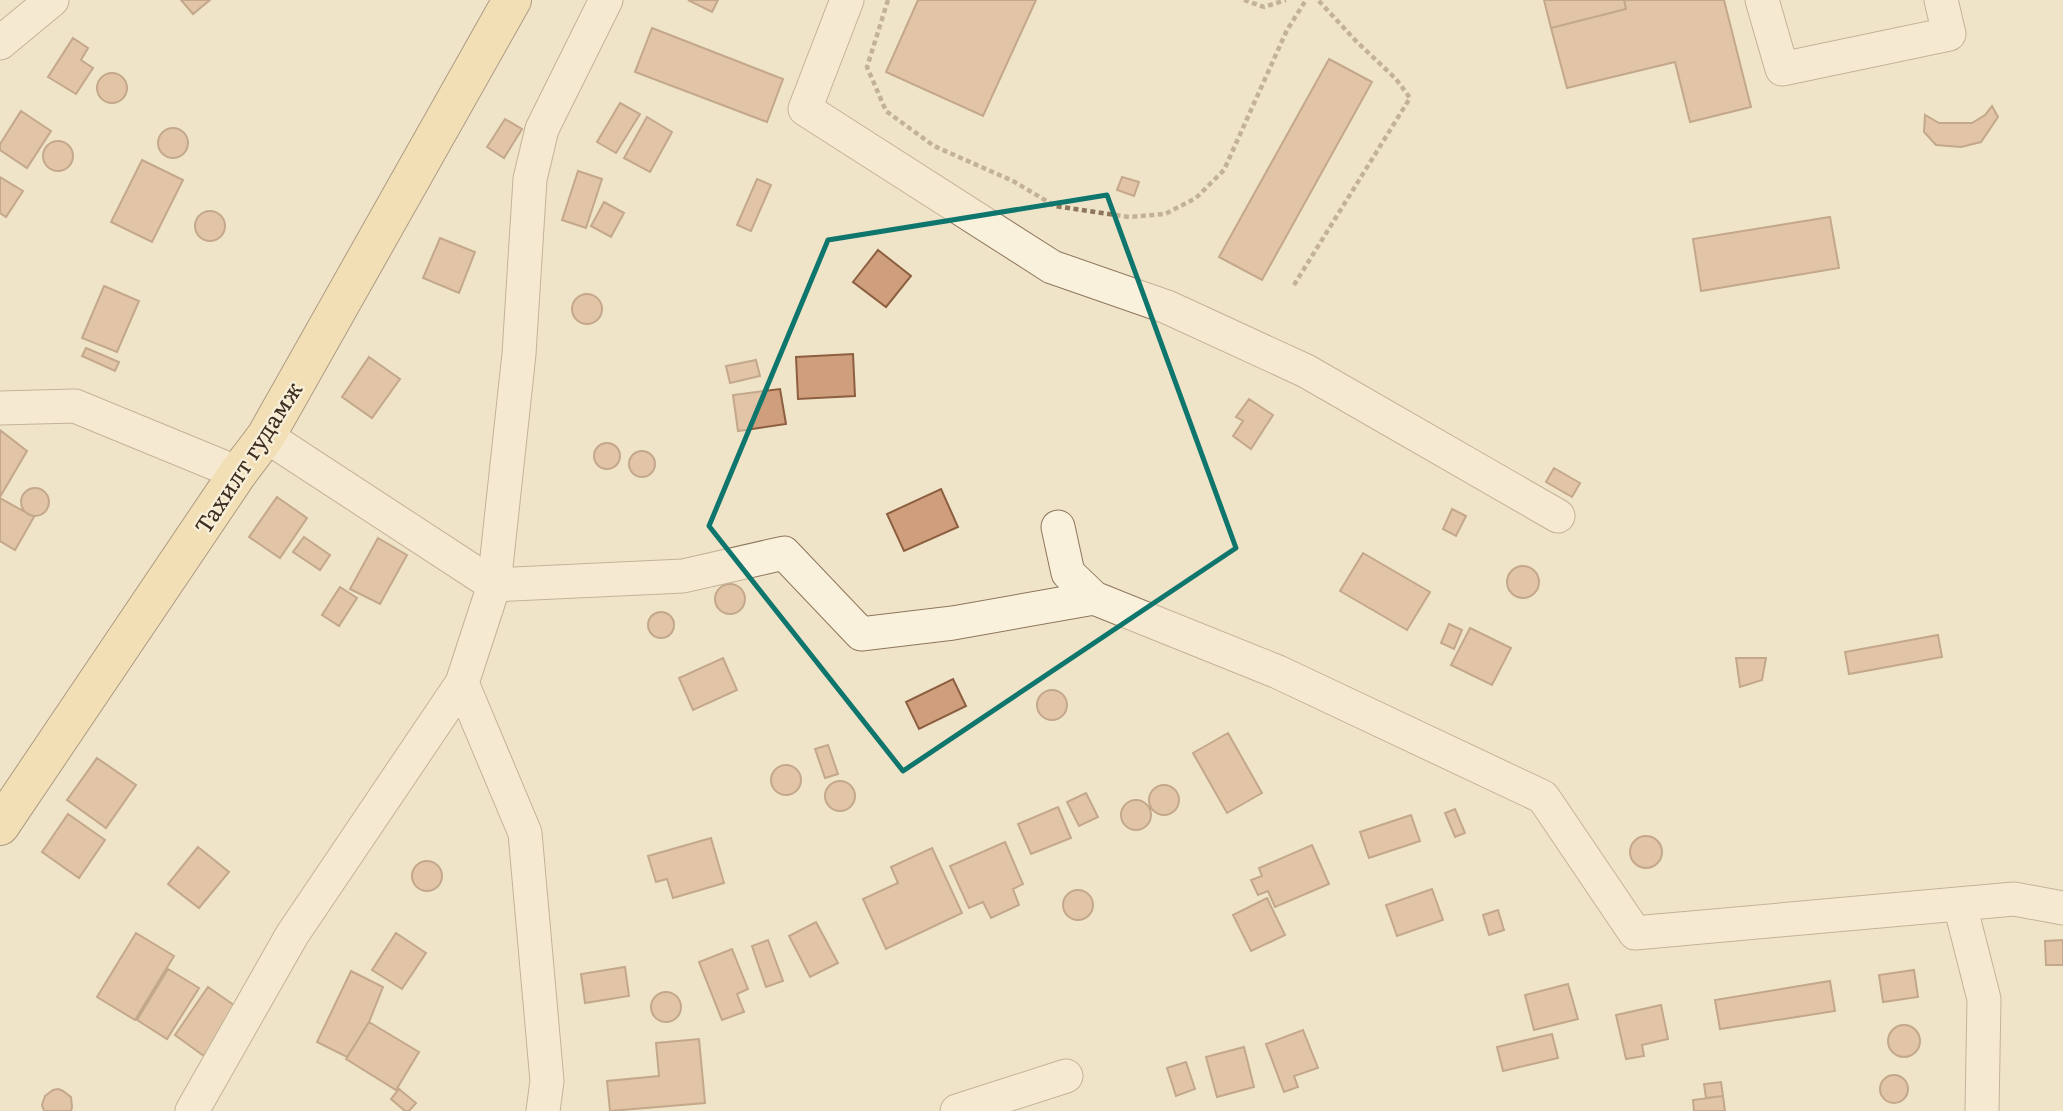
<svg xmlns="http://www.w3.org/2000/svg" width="2063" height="1111" font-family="Literata,serif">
	<rect width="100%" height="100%" fill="#f0e4c8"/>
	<path fill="#cf9f7d" stroke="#8d5f41" stroke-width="2" d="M181,0H210L193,14Z
		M688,0H718L712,12Z
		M918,0H1036L983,116L886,72Z
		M1544,0H1624L1626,9L1551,28Z
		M1624,0H1724L1751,107L1690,122L1675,62L1567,88L1551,28L1626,9Z
		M652,28L783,79L767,122L635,72Z
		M73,38L88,48L81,60L93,68L76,94L48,77Z
		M1329,59L1372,82L1262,280L1219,257Z
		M97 88a15 15 0 1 1 30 0a15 15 0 1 1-30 0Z
		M620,103L640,114L616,153L597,142Z
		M1992,106L1998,117L1981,142L1961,147L1936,145L1924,132L1925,115L1939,123H1972L1985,115Z
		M21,111L51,131L27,168L0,150V144Z
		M647,117L672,132L650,172L624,158Z
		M505,119L522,129L504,158L487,147Z
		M158 143a15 15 0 1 1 30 0a15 15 0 1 1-30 0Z
		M43 156a15 15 0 1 1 30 0a15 15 0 1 1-30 0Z
		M142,160L183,180L152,242L111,222Z
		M578,171L602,179L586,228L562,220Z
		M0,177L23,191L6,217L0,213Z
		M1122,177L1139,182L1134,196L1117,190Z
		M757,179L771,185L751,231L737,225Z
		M604,202L624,213L611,237L591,226Z
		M195 226a15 15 0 1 1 30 0a15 15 0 1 1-30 0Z
		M1830,217L1839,268L1701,291L1693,239Z
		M440,238L475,252L459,293L423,278Z
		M878,250L911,276L886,307L853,282Z
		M104,286L139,301L117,352L82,338Z
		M572 309a15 15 0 1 1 30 0a15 15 0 1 1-30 0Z
		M86,348L119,362L115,371L82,356Z
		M853,354L855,396L798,399L796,357Z
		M369,357L400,379L372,418L342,397Z
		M756,360L760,376L730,383L726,366Z
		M780,389L786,424L738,431L733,395Z
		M1249,399L1273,415L1251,449L1233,436L1243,421L1236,417Z
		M0,430L27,451L0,497Z
		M594 456a13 13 0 1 1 26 0a13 13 0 1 1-26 0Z
		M629 464a13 13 0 1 1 26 0a13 13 0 1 1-26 0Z
		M1554,468L1580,483L1572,497L1546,482Z
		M21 502a14 14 0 1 1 28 0a14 14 0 1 1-28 0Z
		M941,489L958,527L904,551L887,514Z
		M277,497L307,518L280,558L249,537Z
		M0,498L34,517L15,550L0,541Z
		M1452,509L1466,516L1456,536L1443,529Z
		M304,537L330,555L320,570L293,552Z
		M378,538L407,555L380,604L350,589Z
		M1363,553L1430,592L1407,630L1340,591Z
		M1507 582a16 16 0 1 1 32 0a16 16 0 1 1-32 0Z
		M715 599a15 15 0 1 1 30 0a15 15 0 1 1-30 0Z
		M340,587L357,598L339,626L322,615Z
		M648 625a13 13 0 1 1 26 0a13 13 0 1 1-26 0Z
		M1449,624L1462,630L1454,649L1441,643Z
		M1470,628L1511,648L1492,685L1451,665Z
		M1938,635L1942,657L1849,674L1845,652Z
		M723,658L737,690L693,710L679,678Z
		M1736,658H1766L1762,680L1740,687Z
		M953,679L966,706L919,729L906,702Z
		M1037 705a15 15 0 1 1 30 0a15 15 0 1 1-30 0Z
		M1228,733L1262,793L1227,813L1193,753Z
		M828,745L838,774L825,778L815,749Z
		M97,758L136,785L106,828L67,800Z
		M771 780a15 15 0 1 1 30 0a15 15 0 1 1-30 0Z
		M825 796a15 15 0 1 1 30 0a15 15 0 1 1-30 0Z
		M1149 800a15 15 0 1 1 30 0a15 15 0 1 1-30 0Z
		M1086,793L1098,817L1079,826L1067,802Z
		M1121 815a15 15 0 1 1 30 0a15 15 0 1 1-30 0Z
		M1058,807L1071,838L1031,854L1018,824Z
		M1455,809L1465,833L1455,837L1445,813Z
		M68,814L105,840L79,878L42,852Z
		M1411,815L1420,841L1369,858L1360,832Z
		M1630 852a16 16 0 1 1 32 0a16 16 0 1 1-32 0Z
		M711,838L724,883L673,898L667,879L656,882L648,856Z
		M1005,842L1023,884L1013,889L1019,905L991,918L983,902L969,908L950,866Z
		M1312,845L1329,884L1275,907L1268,891L1258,895L1251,880L1262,876L1259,868Z
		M198,847L229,872L199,908L168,884Z
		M932,848L962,913L886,949L863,899L898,883L891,867Z
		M412 876a15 15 0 1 1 30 0a15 15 0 1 1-30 0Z
		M1432,889L1443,920L1397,936L1386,905Z
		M1063 905a15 15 0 1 1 30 0a15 15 0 1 1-30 0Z
		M1267,898L1285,935L1251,951L1233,915Z
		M1498,910L1504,930L1489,935L1483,915Z
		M816,922L838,963L810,977L789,936Z
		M136,933L174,956L135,1020L97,997Z
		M396,933L426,953L402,989L372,970Z
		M768,940L783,981L766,987L752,946Z
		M2063,940V965H2046L2045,941Z
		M732,949L748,989L737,994L744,1012L722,1020L699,962Z
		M625,967L629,996L585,1003L581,974Z
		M168,969L199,988L167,1039L137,1020Z
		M1914,970L1918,997L1883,1002L1879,975Z
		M351,971L383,987L369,1022L347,1057L317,1042Z
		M1830,981L1835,1011L1720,1029L1715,1000Z
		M1568,984L1578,1019L1534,1030L1525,995Z
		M208,987L238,1008L204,1056L175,1035Z
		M651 1007a15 15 0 1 1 30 0a15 15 0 1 1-30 0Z
		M1661,1005L1668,1039L1642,1045L1644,1056L1626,1059L1616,1015Z
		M369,1022L419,1052L396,1090L346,1059Z
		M1888 1041a16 16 0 1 1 32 0a16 16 0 1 1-32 0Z
		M1303,1030L1318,1068L1294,1076L1298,1087L1284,1092L1266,1044Z
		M1552,1034L1558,1058L1503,1071L1497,1047Z
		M699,1039L705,1103L610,1111L607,1081L659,1076L656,1043Z
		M1244,1047L1254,1087L1217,1097L1206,1057Z
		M1186,1062L1195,1089L1176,1096L1167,1068Z
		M1880 1089a14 14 0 1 1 28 0a14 14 0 1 1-28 0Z
		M1721,1082L1723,1096L1706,1098L1704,1084Z
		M58,1089L63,1091L71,1097L72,1107L71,1111H44L42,1105L45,1096L53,1090Z
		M399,1089L416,1103L409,1111H405L391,1099Z
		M1723,1096L1725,1111H1694L1693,1100Z"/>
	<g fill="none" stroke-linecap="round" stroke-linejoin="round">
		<defs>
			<path id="minor" d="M847,0L805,109L1052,267L1167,307L1306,371L1558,516
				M1762,0L1782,69L1949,34L1941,0
				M0,43L52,0
				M0,408L75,406L238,473
				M266,436L494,585L683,576L784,553L861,634L953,623L1094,598L1278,672L1543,797L1635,933L2014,899L2063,908
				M1058,527L1068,573L1094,598
				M1960,905L1984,999L1982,1111
				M192,1111L292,935L462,683
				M543,1111L547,1081L525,833L462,683L494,585L519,354L530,179L542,129L606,0
				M957,1111L1066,1076"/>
			<path id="major" d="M0,826L238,473L266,436L512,0"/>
		</defs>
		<use href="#minor" stroke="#8d765c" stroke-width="35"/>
		<use href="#major" stroke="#5b4430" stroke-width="40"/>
		<path stroke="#8d765c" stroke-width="4.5" stroke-dasharray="5 3.5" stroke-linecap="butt" d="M888,0L867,67L886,111L934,146L1013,181L1055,206L1129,217L1165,214L1196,198L1224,170L1287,30L1306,0
			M1244,0L1264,7L1286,0
			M1294,285L1410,98L1396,79L1356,41L1318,0"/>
		<use href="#minor" stroke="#faf1dc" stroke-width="33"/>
		<use href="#major" stroke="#f3d9a0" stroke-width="38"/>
	</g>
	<path d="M0 0H2063V1111H0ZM1107,195L1236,548L903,771L709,526L828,240Z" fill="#f0e4c8" fill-opacity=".55" fill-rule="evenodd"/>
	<path fill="none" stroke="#0f766e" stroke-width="5" stroke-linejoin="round" d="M1107,195L1236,548L903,771L709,526L828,240Z"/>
	<g text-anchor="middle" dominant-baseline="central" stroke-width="5" stroke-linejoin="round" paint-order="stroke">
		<g font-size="23" fill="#3d2e20" stroke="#f7eed8">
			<text transform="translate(247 457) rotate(-57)">Тахилт гудамж</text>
		</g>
	</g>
</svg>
